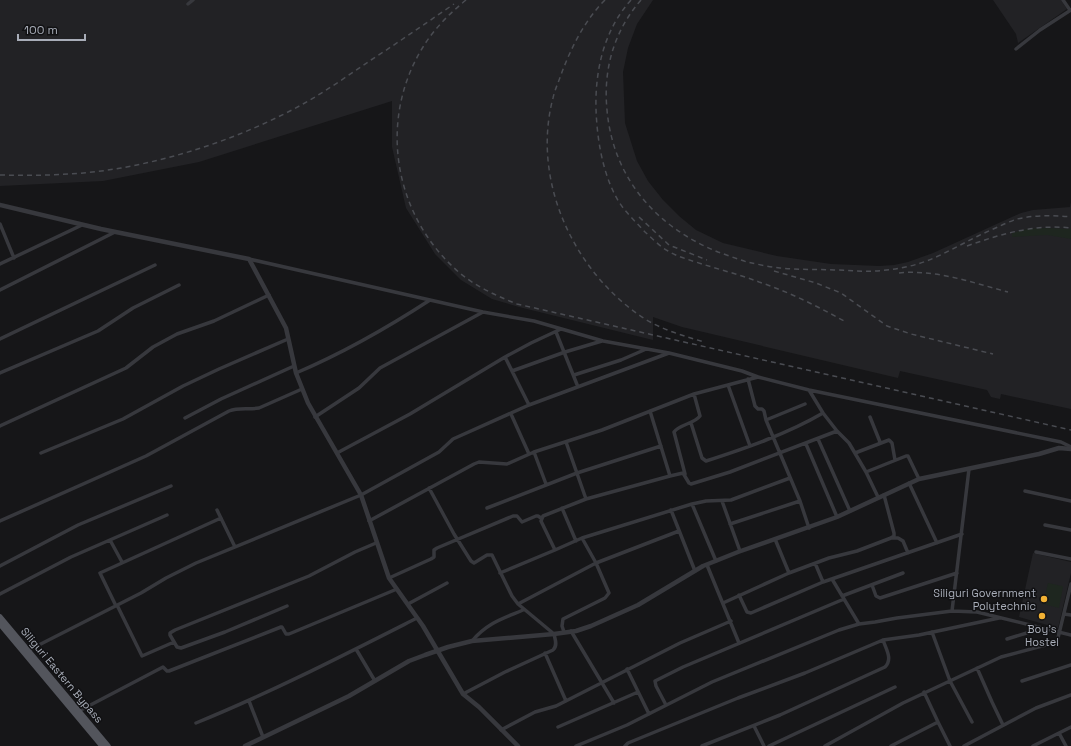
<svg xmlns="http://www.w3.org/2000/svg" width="1071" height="746" font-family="'Space Grotesk',sans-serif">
	<rect width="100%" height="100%" fill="#161618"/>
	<path fill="#222225" d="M0,0H653L637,24L628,48L623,72L625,123L637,161L648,181L663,200L679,216L696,230L723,243L777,256L831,264L879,266L894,265L908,262L933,253L1021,213L1033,210L1070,207L1071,202V409L1001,394L1000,399L991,397L987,390L900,371L898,378L682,327L653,317V340L519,307L492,299L461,280L435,254L406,208L392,147V101L199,162L103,181L0,186Z
		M993,0H1061L1067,9L1018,43L1016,34Z
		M1033,553L1071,562V573L1058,628L1019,617Z"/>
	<path fill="#1e261f" d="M1045,228L1071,229V239L1047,235L1012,237V233L1027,229Z
		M1048,583L1062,586L1063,587L1059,608L1043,604Z"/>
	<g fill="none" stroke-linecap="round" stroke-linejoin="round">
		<path stroke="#37383d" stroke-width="3.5" d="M1063,0L1070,10
			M188,4L193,0
			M1016,49L1040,30L1071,10
			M0,224L14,258
			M249,259L483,312L534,321L603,341L669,353L742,371L758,377
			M0,264L82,225
			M0,290L115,232
			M556,332L578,387
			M0,339L155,265
			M505,357L529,405
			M512,371L565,352L602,341
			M0,373L98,331L133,308L179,285
			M296,373C343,353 387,328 430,300
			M574,375L621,360L644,350
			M748,379L755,406L758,409H762L764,411L766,420L800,501L809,528
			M728,385L750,446
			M809,390L823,413L837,431L849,443L866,472L878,497
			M650,411L670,476L683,473L689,483L691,484L730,472L837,431
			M511,414L529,454
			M315,417L359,388L380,368L483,312
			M870,417L880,442
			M185,418L221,399L294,366
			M766,420L805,404
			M691,423L702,458L706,461C746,448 787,434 823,413
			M0,426L126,368L153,347L177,334L214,321L269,295
			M818,439L850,511
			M566,442L586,499
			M806,444L837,517
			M534,452L546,484
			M41,453L123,419L183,386L219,369L288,339
			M337,453L410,414L505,357L531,343L561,329
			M855,453L889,440L892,443L895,460
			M866,472L906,456H908L919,479
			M685,474L674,432C680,424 694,424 700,416L694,394
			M909,483L937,543
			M429,488L454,534L471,561L474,563L487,555H492L512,596L518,604L554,634C555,639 558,646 553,650L505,672L463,694
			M1025,491L1071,501
			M722,501L740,551
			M692,504L716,561
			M487,508L577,473L661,446
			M562,508L576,541
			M217,510L235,547
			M671,510L695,571
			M0,521L146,456L229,411C239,407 249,410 259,408L302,389
			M369,521L474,464L479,462L507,464L534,452L602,430L694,394L758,377L809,390L1061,442L1071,447
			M730,524L800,501
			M1045,525L1071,530
			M892,538H898L903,541L908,553
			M775,539L789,573
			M110,540L122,562
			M555,550L541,521L543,516L586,499L670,476
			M1036,552L1071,559
			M815,563L823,582
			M707,565L739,643
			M0,566L78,525L171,486
			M500,573L555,550L582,538L692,504L706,501L731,500L790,478
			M389,578L431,559L434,557V550L437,548L513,516H517L522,522L536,516H538L541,518
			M832,579L859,624
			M872,585L876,596L880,598L957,573
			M0,594L71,557L167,515
			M739,595L747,612L751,613L823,582L962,534
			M842,596L903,573
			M723,603L789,573L829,558L857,551L891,538L894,536V533L884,495
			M408,604L447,583
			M518,604L596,563L679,531
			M117,605L142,656L174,642
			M116,606L100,573L221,518
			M287,606L225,632L181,648L177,647L170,635V633L175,630L309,576L355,552L376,543
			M952,611L969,469
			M1064,614L1071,615
			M571,631L614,703
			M564,632L562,626L563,619L605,598L609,593L596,563L582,538
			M932,632L950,681L972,722
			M1007,639L1030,632L1033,629L1034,626
			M472,641C487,623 502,619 523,610
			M356,649L375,681
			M29,650L141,593L166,578L196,563L361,495L439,452L453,439L529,405L669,353
			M545,653L566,701
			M977,668L992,702L1003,725
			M627,669L649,714
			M1022,681L1071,665
			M249,701L263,737
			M666,705L656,686L655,681L683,667L844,599
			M79,711L163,667L167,671H169L281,627H282L286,634H289L397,589
			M938,722L950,746
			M196,723C272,692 344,655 417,618
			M754,726L764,746
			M558,727L638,692
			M501,730L535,712L556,706L680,643L731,621
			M1059,733L1071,727
			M576,746L627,725L712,682L839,630L859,624L875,622L897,618L952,611L977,612L1071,635
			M625,746L628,743L738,698L805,673L883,640L919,635L999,618
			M702,746L780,715L885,667C893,659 886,649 883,640
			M769,746L895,687
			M825,746L903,703L1001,657L1057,642L1071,584
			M891,746L938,722L924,692
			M964,746L1036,708L1071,695
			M1033,746L1059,733L1066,746"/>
		<path stroke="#37383d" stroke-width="4.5" d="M0,205L101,229L249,259L286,328L296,373L308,403L361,495L389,578L423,626L463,694L479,707L518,746
			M245,746L349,696L409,661L425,655L448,647L472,641L554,634L576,631L591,626L638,605L703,566L738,552L837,517L919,479L1039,454L1059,448L1071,449"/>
		<path stroke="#53555c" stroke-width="5.5" d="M0,617L108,746
			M0,624L102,746"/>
		<path stroke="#4a4c52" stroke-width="1.5" stroke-dasharray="5 4" stroke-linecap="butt" d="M466,0C449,14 434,29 423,47C377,121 394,218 461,274C477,287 497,296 517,304L1071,430
			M605,0C585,20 572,46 562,72C559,81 555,89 553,98C531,181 574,273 645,319C663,330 684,336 704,342
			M631,0C604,30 595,70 596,109C597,140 603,176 619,202C626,213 636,222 645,232C652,238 659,246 668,251C678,257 690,260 702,264C721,270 741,275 759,282C789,292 817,306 844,321
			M641,0C614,31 603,69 607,110C613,178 656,227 718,252C727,255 737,259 747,262C757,264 769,267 780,268C798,270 816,269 834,270C848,270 861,272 875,271C895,270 916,266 934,258C956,248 976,236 998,227C1004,224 1011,221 1017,219C1035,215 1053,215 1071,217
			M0,175C40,176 81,175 121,168C183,157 247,135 303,104C326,91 349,75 371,60C399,42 426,23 454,4
			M639,217L669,245L707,260
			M967,246C1001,234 1034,224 1071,228
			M774,271L816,283L841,293L887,326L911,334L993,354
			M899,273C936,269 973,283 1008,292"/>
	</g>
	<g fill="#f2b134" stroke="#111113" stroke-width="1.5">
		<circle cx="1044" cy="599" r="4"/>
		<circle cx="1042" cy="616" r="4"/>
	</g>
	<g text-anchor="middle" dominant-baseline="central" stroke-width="3" stroke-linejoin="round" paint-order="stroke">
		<g font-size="11" fill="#a8adb8" stroke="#111113" text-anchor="end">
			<text x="1036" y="593">Siliguri Government<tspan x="1036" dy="13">Polytechnic</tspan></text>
			<text x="1042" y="629" text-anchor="middle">Boy's<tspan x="1042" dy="13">Hostel</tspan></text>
		</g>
		<g font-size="11" fill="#a8adb8" stroke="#111113">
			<text transform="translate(62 675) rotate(50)">Siliguri Eastern Bypass</text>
		</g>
	</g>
	<path d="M18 34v6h67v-6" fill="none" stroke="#a8adb8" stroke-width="2"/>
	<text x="24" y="34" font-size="12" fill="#a8adb8" stroke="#111113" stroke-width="3" paint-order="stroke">100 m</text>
</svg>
